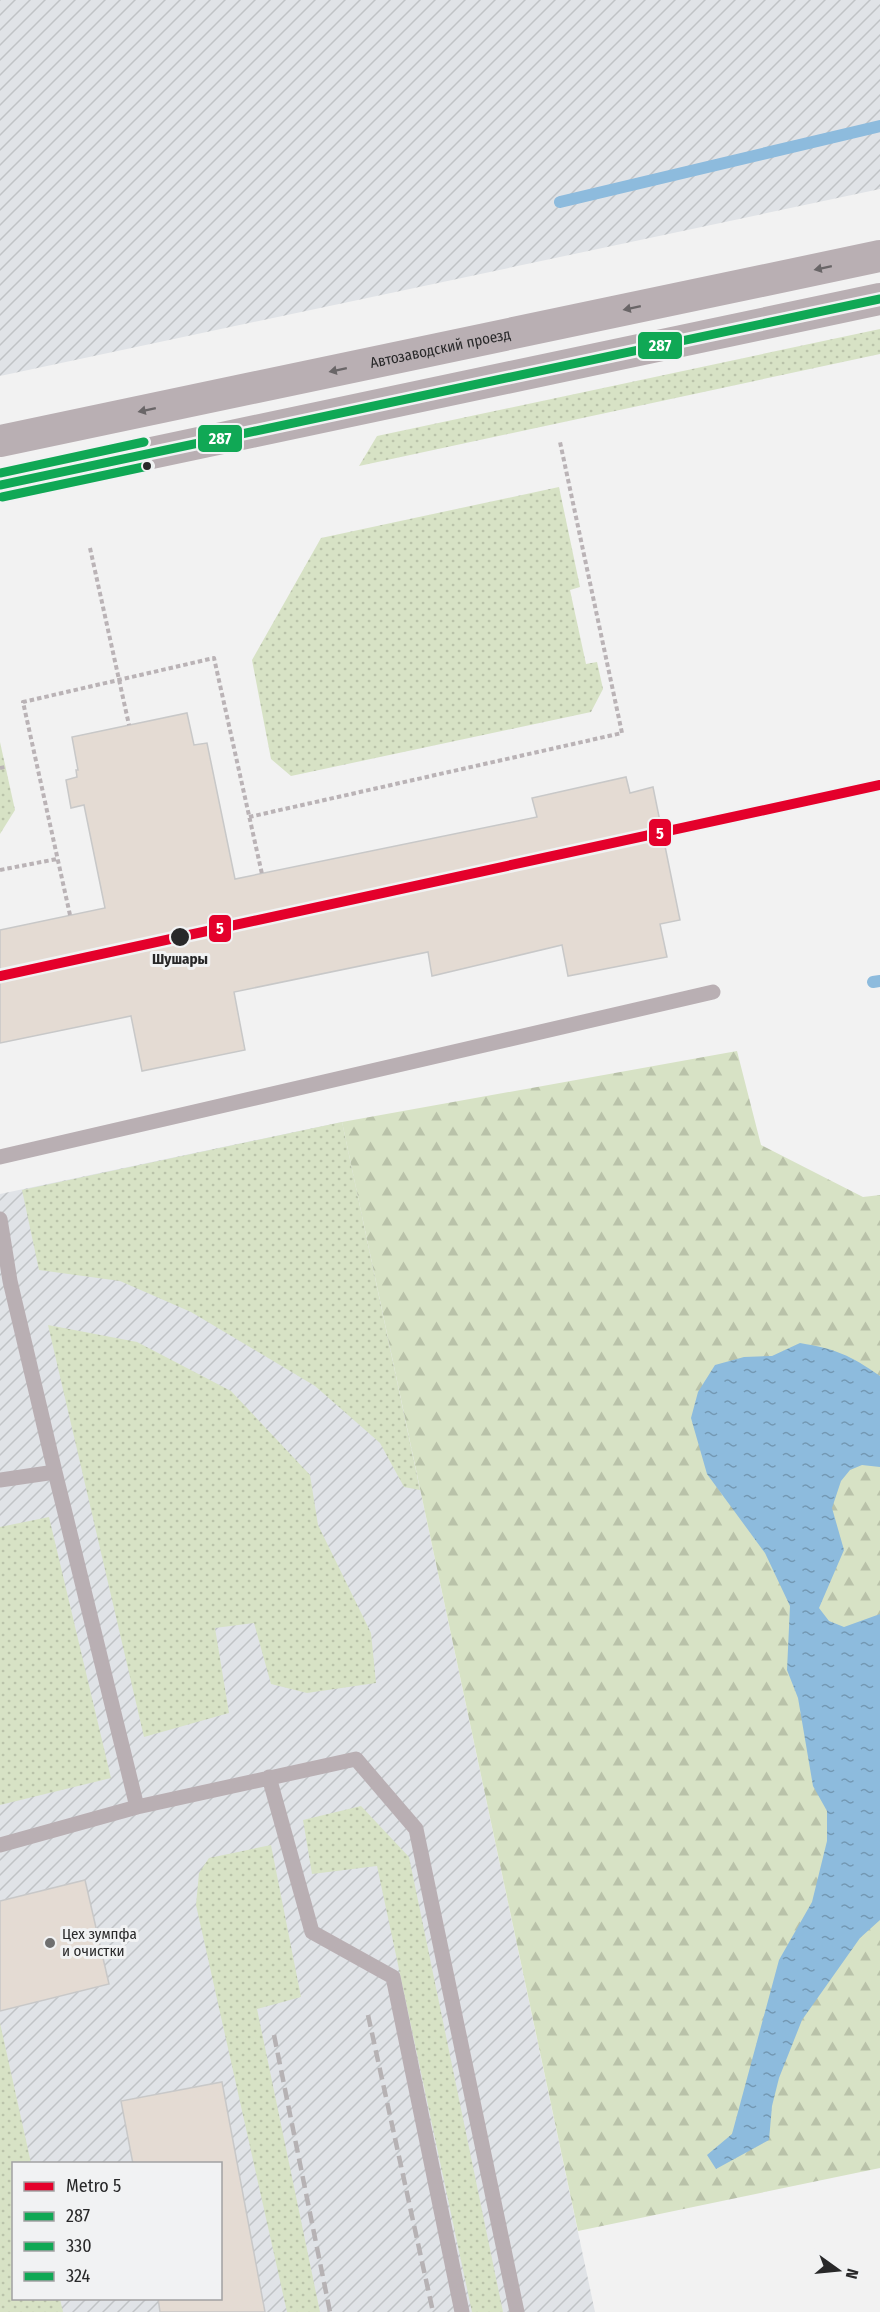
<svg xmlns="http://www.w3.org/2000/svg" width="880" height="2312" font-family="'Fira Sans Condensed',sans-serif">
	<defs>
		<pattern id="industrial-furrows" width="10" height="10" patternUnits="userSpaceOnUse" patternTransform="scale(1.5)"><rect width="10" height="10" fill="#e0e3e7"/><path d="M-1 1l2-2M0 10L10 0M9 11l2-2" fill="none" stroke="#c0c3c6"/></pattern>
		<pattern id="grass-dots" width="8" height="8" patternUnits="userSpaceOnUse" patternTransform="scale(1.5)"><rect width="8" height="8" fill="#d7e2c5"/><path d="M2 2h.1M6 6h.1" fill="none" stroke="#b9c2a9" stroke-width="1.8" stroke-linecap="round"/></pattern>
		<pattern id="forest-firs" width="22" height="20" patternUnits="userSpaceOnUse" patternTransform="scale(1.5)"><rect width="22" height="20" fill="#d7e2c5"/><path d="M5 1l3.5 6h-7zM16 11l3.5 6h-7z" fill="#b9c2a9"/></pattern>
		<pattern id="water-ripples" width="26" height="14" patternUnits="userSpaceOnUse" patternTransform="scale(1.5)"><rect width="26" height="14" fill="#8dbbdd"/><path d="M2 4q2-2 4 0t4 0M15 11q2-2 4 0t4 0" fill="none" stroke="#7398b3"/></pattern>
	</defs>
	<rect width="100%" height="100%" fill="#f2f2f2"/>
	<path fill="url(#industrial-furrows)" fill-rule="evenodd" d="M0,0H880V189L0,376Z
		M342,1122L595,2312H0V1194ZM14,2164H220V2298H14Z"/>
	<path fill="url(#grass-dots)" d="M880,329V354L359,466L377,436Z
		M559,487L580,587L570,590L586,664L597,662L603,689L591,712L291,776L271,759L252,660L321,538Z
		M0,742L15,810L0,834Z
		M342,1122L420,1490L404,1487L380,1443L315,1386L191,1312L120,1281L39,1270L22,1190Z
		M48,1325L137,1342L231,1391L310,1475L318,1525L371,1633L376,1683L307,1693L271,1684L254,1623L215,1628L229,1713L144,1737Z
		M49,1517L111,1778L0,1805V1527Z
		M361,1806L409,1857L503,2312H472L377,1866L312,1874L303,1820Z
		M271,1845L301,1997L257,2009L320,2312H287L196,1905L199,1873L209,1858Z
		M0,2023L31,2163L14,2164V2298L60,2299L63,2312H0Z"/>
	<path fill="url(#forest-firs)" d="M737,1051L761,1145L863,1197L880,1195V2168L578,2231L342,1122Z"/>
	<path fill="url(#water-ripples)" d="M800,1343C836,1349 850,1355 880,1376V1467L862,1465L850,1470L841,1481L832,1508L844,1550L819,1608L829,1621L844,1627L880,1614V1920L860,1938L802,2020L779,2078L772,2106L769,2140L716,2169L707,2155L732,2134L779,1960L812,1902L827,1841V1811L813,1786L798,1698L787,1670L790,1606L765,1553L707,1474L691,1418L698,1392L715,1365L744,1357L772,1356Z"/>
	<g fill="none" stroke-linecap="round" stroke-linejoin="round">
		<path stroke="#8dbbdd" stroke-width="12" d="M560,202L880,126
			M873,982L880,981"/>
	</g>
	<path fill="#e4dbd3" stroke="#c8c8c8" stroke-width="1.5" d="M187,713L194,745L207,743L235,879L537,817L532,798L626,777L630,793L653,787L680,920L660,924L667,957L568,976L562,945L432,976L428,952L234,992L245,1050L142,1071L131,1016L0,1043V930L105,908L84,805L71,808L66,780L77,777L76,770H78L72,737Z
		M85,1880L109,1984L0,2011V1901Z
		M222,2082L265,2312H160L158,2298H220V2164H133L121,2101Z"/>
	<g fill="none" stroke-linecap="round" stroke-linejoin="round">
		<path stroke="#bab3b6" stroke-width="4" stroke-dasharray="4.5 3" stroke-linecap="butt" d="M90,548L129,725
			M0,768L5,767
			M249,817L622,733L560,442
			M0,870L57,859
			M70,915L23,702L214,658L262,874"/>
		<path stroke="#b9afb3" stroke-width="15" d="M0,1157L713,992
			M0,1219L10,1281L55,1472L137,1807
			M0,1480L55,1472
			M269,1777L312,1932L393,1977L462,2312
			M0,1845L137,1807L356,1759L416,1829L517,2312"/>
		<g stroke="#b9afb3" stroke-width="32">
			<path id="s1" d="M0,441L880,256"/>
			<path d="M0,485L880,299"/>
		</g>
		<path stroke="#b6b2b4" stroke-width="4.5" stroke-dasharray="12 6" stroke-linecap="butt" d="M368,2015L433,2312
			M274,2035L330,2312"/>
		<defs>
			<path id="bus-1" d="M0,485L880,299"/>
			<path id="bus-2" d="M2,497L148,466"/>
			<path id="bus-3" d="M0,473L144,442"/>
		</defs>
		<use href="#bus-1" stroke="#f1f2f3" stroke-width="14"/>
		<use href="#bus-2" stroke="#f1f2f3" stroke-width="14"/>
		<use href="#bus-3" stroke="#f1f2f3" stroke-width="14"/>
		<use href="#bus-1" stroke="#10a855" stroke-width="9"/>
		<use href="#bus-2" stroke="#10a855" stroke-width="9"/>
		<use href="#bus-3" stroke="#10a855" stroke-width="9"/>
		<defs>
			<path id="metro-1" d="M0,976L880,785"/>
		</defs>
		<use href="#metro-1" stroke="#f1f2f3" stroke-width="15"/>
		<use href="#metro-1" stroke="#e4002b" stroke-width="10"/>
	</g>
	<defs><path id="oneway-solid" d="M-6-.8H1V-3.2L6.5 0L1 3.2V.8H-6Z" transform="scale(1.5)"/></defs>
	<g fill="#696567">
		<use href="#oneway-solid" transform="translate(823 268) rotate(168)"/>
		<use href="#oneway-solid" transform="translate(632 308) rotate(168)"/>
		<use href="#oneway-solid" transform="translate(338 370) rotate(168)"/>
		<use href="#oneway-solid" transform="translate(147 410) rotate(168)"/>
	</g>
	<g fill="#282829" stroke="#f1f2f3" stroke-width="2">
		<circle cx="147" cy="466" r="5"/>
		<circle cx="180" cy="937" r="10"/>
	</g>
	<circle fill="#6f6f6f" stroke="#f1f2f3" stroke-width="2" cx="50" cy="1943" r="6"/>
	<g text-anchor="middle" dominant-baseline="central" stroke-width="6" stroke-linejoin="round" paint-order="stroke">
		<g font-size="15" fill="#282829" stroke="#f1f2f3">
			<text stroke="none"><textPath href="#s1" startOffset="450">Автозаводский проезд</textPath></text>
		</g>
		<g font-size="15" font-weight="bold" fill="#282829" stroke="#f1f2f3">
			<text x="180" y="959">Шушары</text>
		</g>
		<g font-size="15" fill="#282829" stroke="#f1f2f3" text-anchor="start">
			<text x="62" y="1934">Цех зумпфа<tspan x="62" dy="17">и очистки</tspan></text>
		</g>
	</g>
	<g stroke="#f1f2f3" stroke-width="2">
		<rect x="637" y="331" width="46" height="29" rx="6" fill="#10a855"/>
		<rect x="197" y="424" width="46" height="29" rx="6" fill="#10a855"/>
		<rect x="648" y="818" width="24" height="29" rx="6" fill="#e4002b"/>
		<rect x="208" y="914" width="24" height="29" rx="6" fill="#e4002b"/>
	</g>
	<g font-size="16" text-anchor="middle" font-weight="bold" fill="#fff">
		<text x="660" y="351">287</text>
		<text x="220" y="444">287</text>
		<text x="660" y="839">5</text>
		<text x="220" y="934">5</text>
	</g>
	<rect x="12" y="2162" width="210" height="138" fill="#f1f2f3" stroke="#a1a1a2" stroke-width="1.5"/>
	<rect x="24" y="2182" width="30" height="9" fill="#e4002b" stroke="#a1a1a2" stroke-width="1.5"/>
	<text x="66" y="2192" font-size="18" fill="#282829">Metro 5</text>
	<rect x="24" y="2212" width="30" height="9" fill="#10a855" stroke="#a1a1a2" stroke-width="1.5"/>
	<text x="66" y="2222" font-size="18" fill="#282829">287</text>
	<rect x="24" y="2242" width="30" height="9" fill="#10a855" stroke="#a1a1a2" stroke-width="1.5"/>
	<text x="66" y="2252" font-size="18" fill="#282829">330</text>
	<rect x="24" y="2272" width="30" height="9" fill="#10a855" stroke="#a1a1a2" stroke-width="1.5"/>
	<text x="66" y="2282" font-size="18" fill="#282829">324</text>
	<g transform="translate(838 2270) rotate(105)" stroke="#f1f2f3" stroke-width="4.5" paint-order="stroke">
	<path d="M0-4.5L10 22L0 15L-10 22Z" fill="#282829"/>
	<text y="-9" font-size="16" font-weight="bold" text-anchor="middle" fill="#282829">N</text>
	</g>
</svg>
